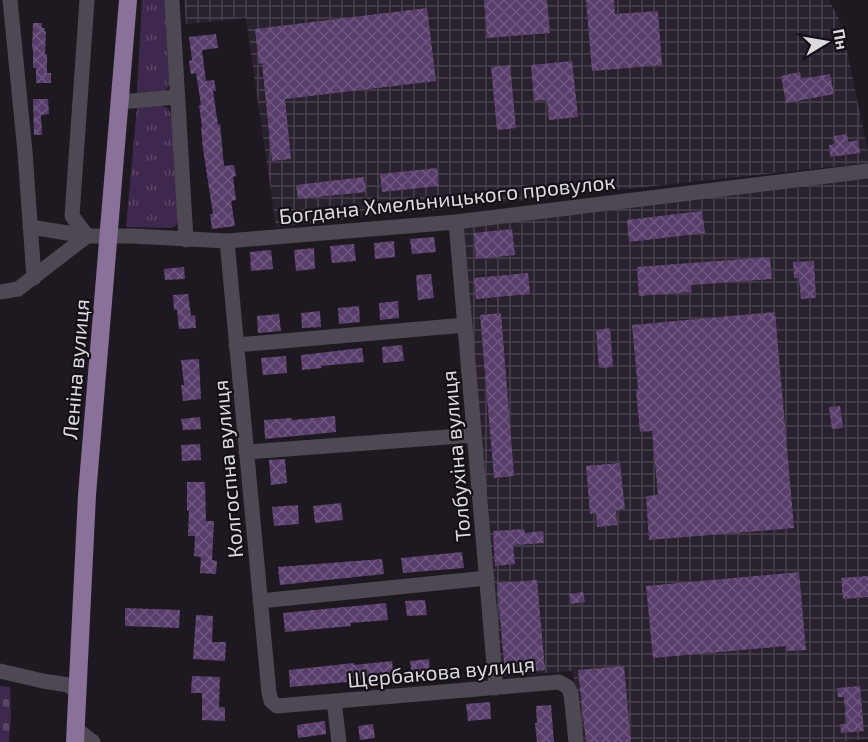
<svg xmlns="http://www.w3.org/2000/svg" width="868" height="742" font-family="'Exo 2',sans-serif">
	<defs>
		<pattern id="industrial-grid" width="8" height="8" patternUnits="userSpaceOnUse" patternTransform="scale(1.5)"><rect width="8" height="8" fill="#29212e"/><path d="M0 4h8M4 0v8" fill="none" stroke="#48414c"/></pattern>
		<pattern id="grass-tufts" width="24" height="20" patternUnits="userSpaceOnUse" patternTransform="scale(1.5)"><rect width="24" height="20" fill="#3f284d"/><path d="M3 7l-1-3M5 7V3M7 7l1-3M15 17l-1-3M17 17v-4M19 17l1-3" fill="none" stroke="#5a4766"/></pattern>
		<pattern id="cemetery-stones" width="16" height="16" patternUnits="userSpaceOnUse" patternTransform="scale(1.5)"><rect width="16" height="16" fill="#3f284d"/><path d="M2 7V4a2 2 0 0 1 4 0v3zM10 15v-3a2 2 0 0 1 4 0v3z" fill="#5a4766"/></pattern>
		<pattern id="building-cross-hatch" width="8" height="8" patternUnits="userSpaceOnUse" patternTransform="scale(1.5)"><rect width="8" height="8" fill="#593e6b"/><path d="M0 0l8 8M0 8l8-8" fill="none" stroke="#705980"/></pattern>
	</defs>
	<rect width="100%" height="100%" fill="#1e1921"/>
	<path fill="url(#industrial-grid)" d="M184,0H829L841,23L868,151V163L276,227L246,18L186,24Z
		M868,177V739L839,742H580L573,671L498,677L461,227Z"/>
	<path fill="url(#grass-tufts)" d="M142,0H168L172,82L165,91L137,93Z
		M137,106H162L168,108L174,120L178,221L176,226L172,228L126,227Z"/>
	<path fill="url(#cemetery-stones)" d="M0,686L10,687L11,717L9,742H0Z"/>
	<path fill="url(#building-cross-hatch)" d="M484,0H547L550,33L487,38Z
		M586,0H614L615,14L658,11L662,65L592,71Z
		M427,8L436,81L285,99L291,159L272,161L262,63L259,64L255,29Z
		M33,23H42V28H45L44,31H46L45,54H47V73H51V83H36V68H33V49H32Z
		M216,34L218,48L202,50L206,81L214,80L216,91H213L218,125L220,124L224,166L234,165L236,176L233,177L236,200L231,201L235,226L212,229L210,214H213L203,149L201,127H202L199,105H201L196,73L191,74L189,61L192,60L189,37Z
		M572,61L578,117L549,120L547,100L534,101L531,65Z
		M510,65L516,128L497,130L491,67Z
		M800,72L801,79L830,74L834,94L786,103L781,76Z
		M33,99H48L49,114L41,115L42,135H34Z
		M847,134L848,142L858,140L860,153L830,157L829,145L835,144L834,136Z
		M437,168L439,186L382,192L380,174Z
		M364,177L366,192L298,199L296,185Z
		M702,211L705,233L629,242L627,220Z
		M512,229L515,255L476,259L474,233Z
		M434,237L436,252L412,254L410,239Z
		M394,241L395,257L375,259L374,243Z
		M354,244L356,261L332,263L330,246Z
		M314,248L315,269L296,271L294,250Z
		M271,250L273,269L251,271L250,252Z
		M770,257L772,279L691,285L692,292L639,296L637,267Z
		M814,261L816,298L801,299L799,278H794L793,262Z
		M184,267L185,279L165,280L164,269Z
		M528,273L530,294L476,299L474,278Z
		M431,274L434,298L418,300L416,275Z
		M188,294L191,316L195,315L196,328L179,329L177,309L174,310L173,295Z
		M398,301L399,318L380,320L379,303Z
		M359,306L360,322L339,324L338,308Z
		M320,311L321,327L302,328L301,313Z
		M775,312L794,528L649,540L646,496L658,495L652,431L640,432L636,390L638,389L632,325Z
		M501,313L514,476L494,478L480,315Z
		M279,314L281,331L258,333L257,316Z
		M610,328L613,367L599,368L596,330Z
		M402,345L404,361L383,363L382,347Z
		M362,348L364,362L321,366L322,368L302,370L301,355Z
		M286,356L287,373L263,375L261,358Z
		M199,359L201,399L183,401L181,385H184L181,360Z
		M840,406L843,428L832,429L829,407Z
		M335,416L336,432L265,439L264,420L292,418V420Z
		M200,417L201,429L183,430L181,419Z
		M200,444L201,460L182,461L181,445Z
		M285,459L287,483L271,485L269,460Z
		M620,463L625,509L616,510L617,525L597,527L596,513L590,514L586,466Z
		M187,482H205L206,521H214L212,560L217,561L216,574L200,573L201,557L194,556L195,536H188L189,511H187Z
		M341,503L343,520L315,523L313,506Z
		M298,505L299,524L274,526L272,507Z
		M524,529L525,533L543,531L544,543L513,545L515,564L495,566L493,531Z
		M462,552L464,568L403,573L401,558Z
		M382,559L384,574L280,585L278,567Z
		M799,572L806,650L786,651V646L653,658L646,586Z
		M868,576V597L843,599L841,578Z
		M537,580L545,670L505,674L497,583Z
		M583,592L585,602L571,604L569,594Z
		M425,600L427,615L407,616L405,601Z
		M386,603L388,620L350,623L351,626L285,632L283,613Z
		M125,608L180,610L179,628L125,626Z
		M196,615L213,616L212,642H226L225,661L193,659Z
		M429,659L430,674L412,676L410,661Z
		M392,661L394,678L290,687L289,670L354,663V665Z
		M624,666L631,742H586L578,670Z
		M192,676L220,677L219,707H225V721L202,720V693H191Z
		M860,686L864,731L841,733L840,724H846L844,697H838L837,688Z
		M490,702L491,719L468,721L466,704Z
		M551,705L554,742H537L535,723H537L536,706Z
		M325,721L326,734L298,738L297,725Z
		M373,724L375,738L360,740L358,726Z"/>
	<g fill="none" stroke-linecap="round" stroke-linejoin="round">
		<path stroke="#4d4851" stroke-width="15" d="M10,0L25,152L34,278
			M172,0L186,240
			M120,102L177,97
			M456,222L496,688
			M30,227L87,236H132L227,241L456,222L868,171
			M227,241L269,693L271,701L277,706L559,682L568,687L571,694L576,742
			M0,292L18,289L87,236L72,216L87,0
			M236,345L465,325
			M246,452L474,435
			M260,601L487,578
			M0,671L43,681L68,685L78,692
			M334,701L339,742
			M76,729L93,742"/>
		<path stroke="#89719a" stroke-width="18" d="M75,742L87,495L128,0"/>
	</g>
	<g text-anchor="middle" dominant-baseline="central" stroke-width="4.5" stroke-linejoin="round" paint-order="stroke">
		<g font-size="21" fill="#dddadf" stroke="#151018">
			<text transform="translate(447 198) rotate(-6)">Богдана Хмельницького провулок</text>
			<text transform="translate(75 369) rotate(-85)">Леніна вулиця</text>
			<text transform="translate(455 456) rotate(-95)">Толбухіна вулиця</text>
			<text transform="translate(227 469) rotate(-95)">Колгоспна вулиця</text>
			<text transform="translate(441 671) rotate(-5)">Щербакова вулиця</text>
		</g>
	</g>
	<g transform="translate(826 42) rotate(79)" stroke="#151018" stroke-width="4.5" paint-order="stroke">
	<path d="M0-4.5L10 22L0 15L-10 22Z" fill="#dddadf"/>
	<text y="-9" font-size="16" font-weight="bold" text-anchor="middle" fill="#dddadf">Пн</text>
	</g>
</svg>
